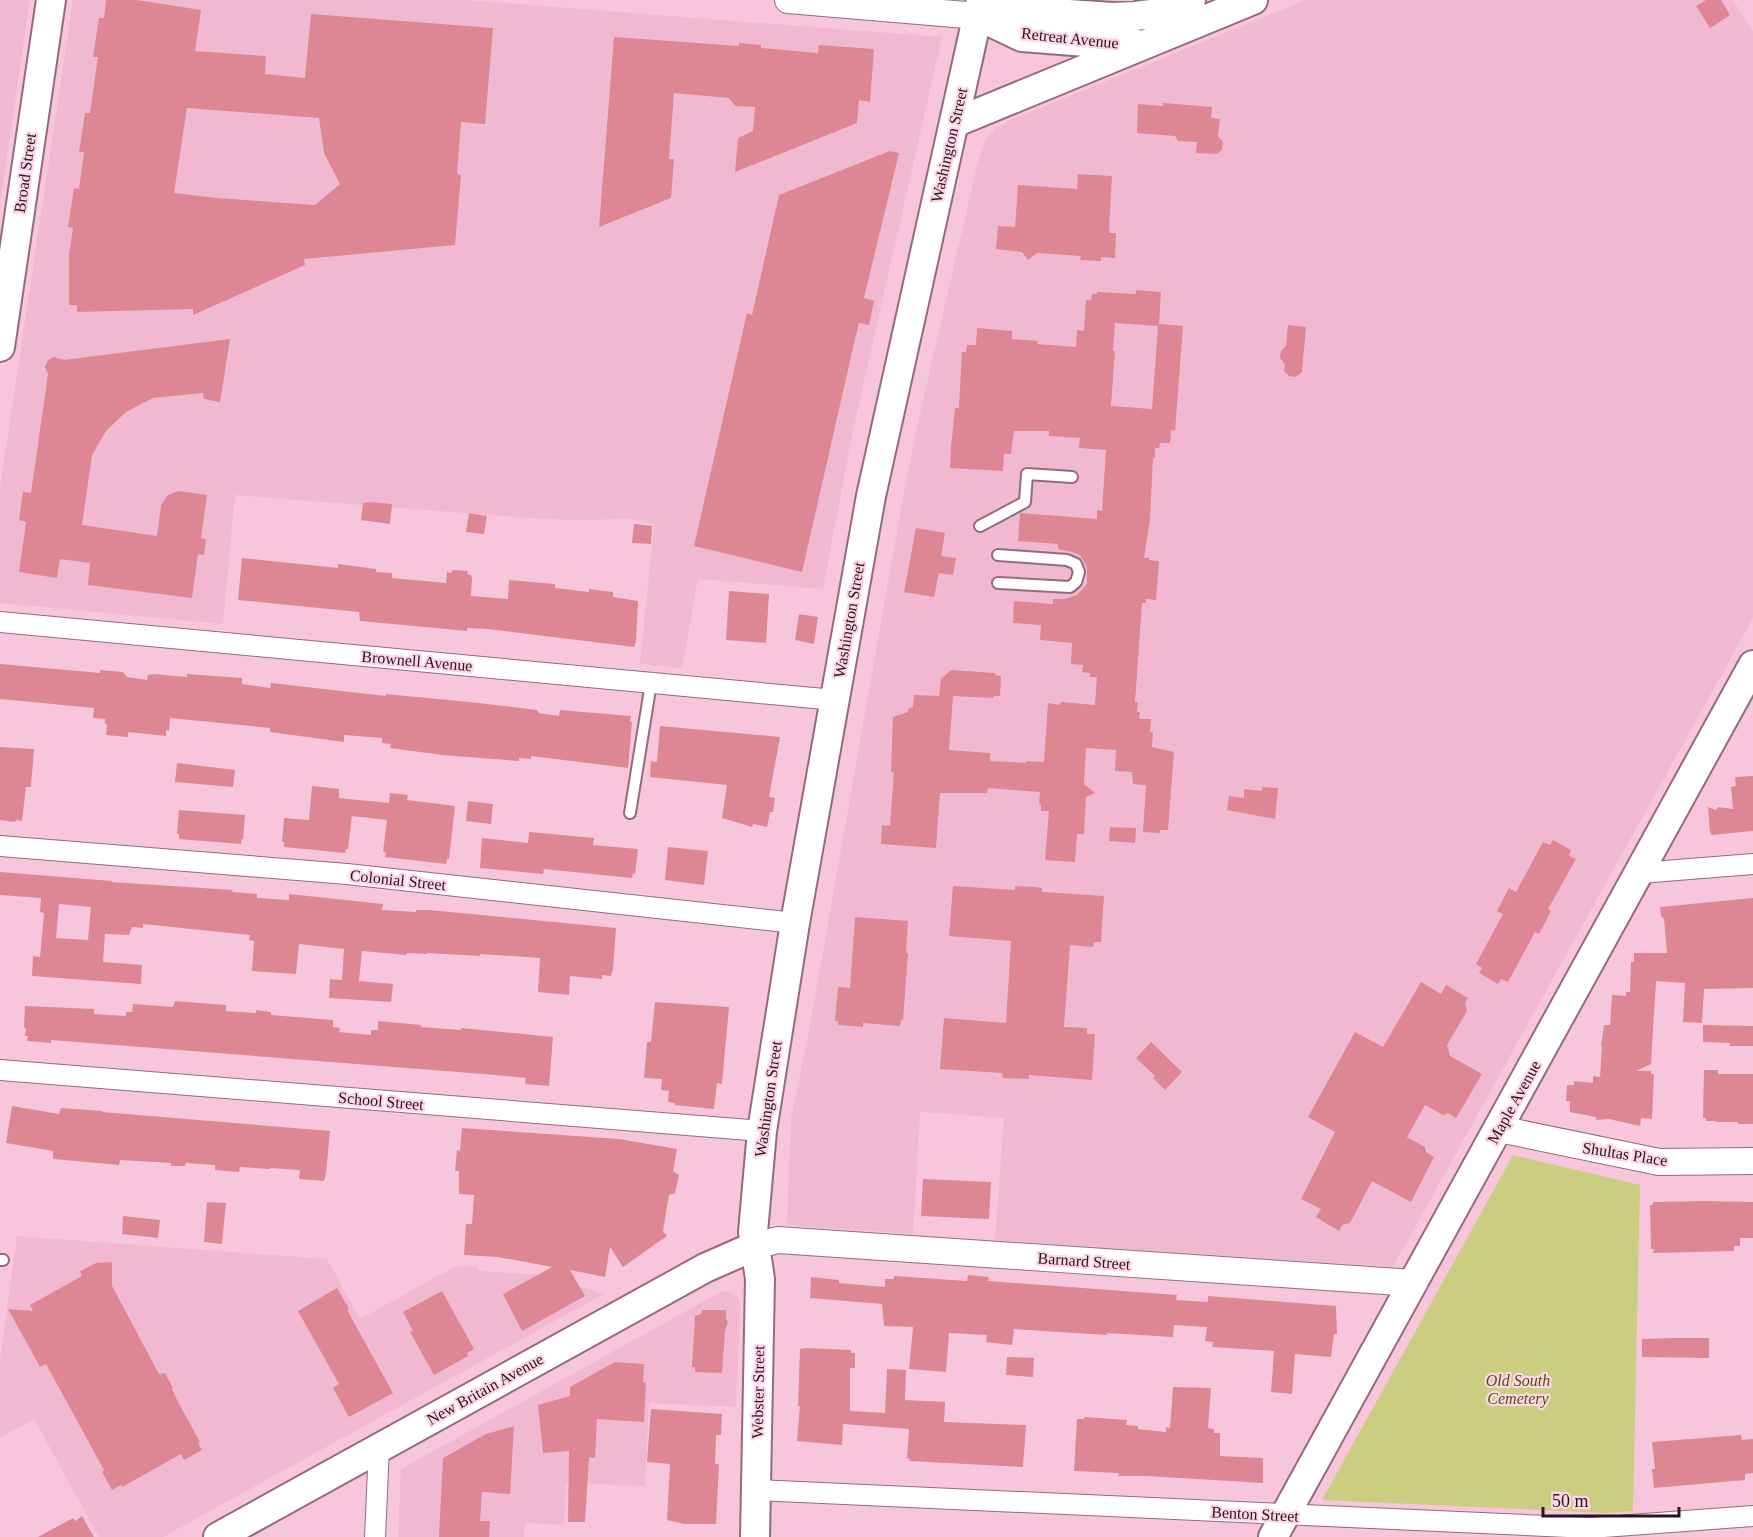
<svg xmlns="http://www.w3.org/2000/svg" width="1753" height="1537" font-family="'Times New Roman',serif">
	<rect width="100%" height="100%" fill="#f8c6dc"/>
	<path fill="#f1b8d2" d="M0,0H30L0,203Z
		M73,0H466L942,37L853,430L823,589L698,579L682,668L640,664L654,524L631,519L571,520L528,518L235,495L223,624L0,603V488Z
		M1306,0H1733L1753,31V618L1393,1267L995,1240L1004,1118L920,1112L913,1234L787,1225L791,1119L811,1020L902,503L919,418L977,166L984,142L995,129L1006,122Z
		M17,1236L327,1259L360,1319L454,1267L476,1266L479,1271L542,1275L604,1294L163,1537H99L34,1419L0,1438V1360Z
		M722,1291L731,1292L737,1297L740,1304L736,1407L649,1403L645,1486L566,1483L564,1525L525,1523L524,1537H398L401,1469Z"/>
	<path fill="#cbce80" d="M1513,1155L1640,1185L1633,1511L1606,1513L1322,1500Z"/>
	<path fill="#de8794" fill-rule="evenodd" d="M106,0H137L201,10L195,51L266,56L265,74L305,78L311,14L493,28L485,124L461,122L457,174L461,175L455,245L304,259L305,265L193,315V309L77,312V305H69V255L73,228L68,227L74,188L79,189L84,152H79L85,113H90L98,57H93L99,18H104ZM187,108L319,118L324,153L340,184L315,205L217,198L174,193Z
		M1706,0H1721L1730,15L1710,28L1696,6Z
		M614,37L739,46V43L761,45V48L818,53L819,45L874,49L870,102L859,100L857,123L735,172L738,138L753,131L755,107L735,106L729,98L674,93L669,159H674L671,198L599,227Z
		M1163,103L1212,107L1211,118L1220,119L1218,136L1223,142L1222,150L1217,154L1196,153L1197,142L1178,141L1175,136L1137,133L1138,104L1163,106Z
		M890,151L899,153L864,298L874,301L869,325L859,323L855,339L802,572L694,546L747,313L752,315L779,195Z
		M1078,174L1112,176L1109,229L1110,233H1116L1115,258L1101,257V261L1080,260L1081,256L1037,253L1028,260L1022,252L996,249L998,226L1015,227L1018,185L1077,189Z
		M1136,290L1161,292L1159,324L1183,326L1175,431L1171,430L1170,443H1160L1159,448H1155V458H1153L1150,519L1144,558H1150L1149,560L1159,561L1156,600L1146,599V603H1142L1135,702H1138L1137,712H1140L1139,719H1151L1150,732L1153,733L1152,747L1174,752L1168,830H1160V833L1143,832L1146,785L1133,784L1132,772L1115,771L1116,750L1086,748L1084,784L1095,793L1086,797L1084,834H1077L1075,862L1045,860L1049,811H1041V804H1039L1040,792L988,788L987,793H940L936,848L881,844L882,825L890,826L894,772H891L893,717L908,712V709L913,707L914,695L939,696L941,679L951,670L995,673V675L1001,676L1000,696H994L993,698L953,696L949,750L990,753V761L1026,763V761L1044,762L1048,703L1060,705L1061,702L1095,705L1097,677H1090V673L1082,672L1083,665L1071,664L1072,643L1040,640L1041,625L1013,623L1014,601L1053,604V599H1065L1077,595L1087,584V567L1081,556L1075,553L1058,549V544L1018,541L1020,513L1097,519V510L1102,511L1106,450L1079,448L1080,438L1049,436V431H1014L1011,454H1004L1003,471L950,468L951,448L955,408H959L962,352H966L967,345H976L977,328L1012,331V339L1038,341L1037,344L1076,347L1077,330L1084,331L1086,300H1091L1092,294H1097V292L1136,294ZM1115,323L1158,326L1152,409L1111,406L1115,351H1113Z
		M1288,325L1306,327L1302,372L1296,377L1289,376L1284,371L1285,364L1280,358L1281,351L1286,346Z
		M230,339L220,402L204,399L203,393L153,398L126,412L106,431L92,455L82,525L157,536L161,505L168,495L178,491L207,495L201,538L206,539L204,555L198,554L192,598L88,585L90,563L60,559L57,578L19,572L26,522L19,520L23,492L31,493L48,374L45,367L48,360L54,357L64,360Z
		M371,502L392,504L390,524L361,520L363,503Z
		M469,513L487,516L484,534L466,532Z
		M634,524L652,526L651,544L632,543Z
		M916,528L945,533L941,556L956,558L953,575L939,573L934,597L904,592Z
		M242,558L338,568V564L376,569V572L392,573V578L446,583L447,572L452,573V570L468,571L467,574L471,575L472,579L471,596L508,599L509,580L555,584V588L589,592V589L613,592V597L638,601L636,642L634,647L487,629L467,628V631L360,621L359,612L238,600Z
		M729,591L769,594L766,643L726,640Z
		M799,614L818,617L814,644L795,640Z
		M0,664L100,673V670L123,672L127,677L147,680L148,675L154,674L187,677V674L242,678V684L270,688L271,683L386,696V694L479,703L537,710L539,713L559,716L560,710L631,716L630,722H632L628,768L531,756V759L519,758V761L442,755L390,748L391,744L382,743V738L344,735V742L270,732V728L170,718L169,731L166,730V736L128,732V737L106,735L107,724H105V719L93,718L94,708L0,699Z
		M660,726L780,737L769,797L775,798L773,812H770L767,827L753,824L752,827L722,818L727,785L650,777L651,761L657,762Z
		M0,747L34,749L31,787H26L22,821L16,820L15,822L0,820Z
		M177,763L235,770L233,787L175,782Z
		M1753,776V831L1712,835L1710,832L1708,807L1716,810L1718,807L1733,809L1731,787L1736,786L1735,777Z
		M312,786L339,789V798L389,803L390,793L408,795L407,800L455,806L449,859H447L446,864L385,857L386,853L383,852L387,820L352,816L348,849H346L345,853L284,847V842H282L284,818L309,820Z
		M1262,787L1278,788L1275,819L1227,810L1229,796L1244,798V789L1262,791Z
		M468,801L493,804L491,824L466,821Z
		M179,810L245,815L243,840L241,839V844L179,839V834H177Z
		M1110,827L1136,828L1135,843L1109,841Z
		M529,832L594,838L593,845L638,849L635,874L633,873L632,878L544,869L543,874L480,868L482,838L528,843Z
		M1553,840L1571,850L1569,856L1576,859L1548,909L1551,911L1539,934L1535,932L1508,982L1501,979L1498,984L1479,973L1482,968L1476,964L1503,914L1497,911L1509,888L1516,892L1543,842L1550,845Z
		M668,847L708,851L704,885L665,880Z
		M0,872L112,881L111,882L233,890L232,892L257,894V898L289,900V894L308,896L383,904L382,910L416,912V910H429L616,928L613,969L611,976L602,975V979L570,976L569,995L538,992L540,958L480,954V956L427,953V954L407,953L406,955L362,951L359,981L393,984L391,1002L329,998L330,979L342,980L344,949L299,944L296,974L252,971L254,941L249,940L250,935L143,924V928L132,927L129,935L105,934L103,962L142,965L141,984L32,976L33,956L40,957L44,913L40,912L41,898L0,895ZM59,904L91,907L88,940L56,938Z
		M953,886L1015,890V886L1034,887L1042,888V892L1104,896L1101,942H1094L1093,947L1070,945L1064,1027L1087,1028V1034H1095L1092,1080L1029,1075V1079L1003,1078L1002,1073L940,1069L944,1018L1006,1023L1011,941L949,936Z
		M1753,898V988L1704,989L1702,1023L1683,1022L1685,983L1656,981L1651,1064L1636,1071H1651V1074H1654L1652,1119L1641,1118L1640,1126L1609,1119L1596,1120V1117L1570,1112V1101H1566L1567,1085H1574V1081L1593,1083V1076L1600,1077L1602,1047L1601,1046L1604,1025H1610L1612,995L1626,996V992H1630L1631,962H1634V953H1667L1664,919L1661,916L1660,907Z
		M855,917L908,921L906,953H908L903,1020L901,1019L900,1026L863,1023V1027L838,1025V1021H835L838,987L850,988Z
		M1421,982L1441,994L1446,985L1468,998L1465,1003L1467,1011L1447,1045L1450,1056L1482,1074L1456,1118L1448,1113L1443,1115L1425,1105L1407,1137L1425,1147L1426,1152L1434,1157L1411,1202L1372,1181L1350,1223L1342,1225L1339,1231L1316,1217L1321,1209L1301,1199L1335,1132L1308,1117L1355,1032L1383,1047Z
		M175,1001L226,1005V1011L256,1013V1010L271,1012V1015L333,1020V1027L340,1028L339,1032L371,1035V1030H378V1021L421,1025V1027L461,1030V1028L553,1037L549,1086L525,1084L526,1078L496,1075L51,1040V1043L27,1041L28,1036H25L26,1030L24,1027L25,1006L94,1009V1014L126,1016V1012H132L133,1004L173,1007Z
		M655,1002L729,1007L722,1084L717,1083L714,1109L675,1105V1103L668,1102L669,1091L661,1090L662,1079L644,1078L647,1042H651Z
		M1703,1025L1753,1026V1046H1730V1043L1703,1042Z
		M1151,1042L1182,1072L1165,1090L1153,1078L1155,1076L1136,1058Z
		M1704,1070H1718V1074H1753V1124H1738V1122H1716V1121H1706V1118H1703Z
		M12,1106L59,1114L61,1108L103,1111L102,1112L330,1131L326,1173L324,1181L299,1179L300,1170L270,1168V1169L240,1167L239,1172L215,1170V1165L186,1163L185,1166H171V1163L120,1160L119,1165L53,1159V1151L6,1143Z
		M462,1128L619,1139L677,1149L673,1171L679,1175L675,1193L669,1195L663,1231L667,1236L623,1267L610,1247L605,1277L570,1270L585,1296L522,1331L503,1294L552,1267L498,1257L464,1255L466,1224H472L474,1195L459,1194V1171H455L457,1150L460,1151Z
		M923,1179L991,1182L989,1219L921,1216Z
		M1706,1201L1753,1202V1238H1740V1246H1734V1251L1653,1253L1654,1249H1651L1650,1205H1653V1202Z
		M207,1202L226,1203L222,1244L204,1242Z
		M123,1216L160,1220L158,1238L122,1234Z
		M112,1262V1286L159,1374L165,1373L173,1388L172,1389L178,1402L200,1442L198,1443L202,1450L184,1460L181,1454L122,1487L121,1485L112,1490L102,1472L104,1470L46,1364L40,1367L8,1309L33,1311L30,1305L82,1276L80,1271L96,1263Z
		M968,1275L989,1277L988,1281L1177,1295L1176,1300L1208,1302V1296L1336,1306L1337,1334H1334L1331,1357L1295,1354L1292,1394L1271,1392L1274,1351L1212,1347L1213,1342L1205,1341L1207,1327L1174,1325L1173,1337L1107,1333V1335L1014,1329L1012,1345L986,1342L987,1335L949,1333L946,1372L909,1369L913,1327L884,1326L882,1304L810,1298L811,1277L839,1280V1283L885,1287V1279H894V1276L967,1281Z
		M337,1288L349,1309L347,1310L393,1393L349,1417L333,1388L339,1384L298,1311Z
		M442,1291L474,1349L467,1353L468,1356L434,1375L410,1332L413,1331L403,1312Z
		M702,1310H726V1319L728,1322L725,1331L722,1373L695,1372V1367H692L695,1316L701,1314Z
		M1674,1338H1709V1358L1642,1357V1339Z
		M806,1348L851,1350V1353H855V1368H850V1411L885,1413L887,1369L906,1370L905,1400L945,1402L944,1422L1026,1425L1023,1467L909,1461L910,1459L907,1458L909,1429L843,1424L842,1445L797,1441L800,1406H798L800,1349Z
		M1007,1357L1034,1358L1033,1377L1006,1375Z
		M615,1362L644,1364L643,1382L646,1383L644,1422L597,1419L595,1458L589,1457L585,1522H568L569,1451L543,1453L538,1405L570,1396V1387Z
		M1173,1387L1211,1388L1208,1428L1214,1429V1433H1220V1456L1263,1458V1483L1147,1476H1118L1119,1473L1074,1471L1077,1419H1084L1085,1417L1127,1420L1126,1425L1138,1426V1429L1166,1432V1427L1170,1428Z
		M651,1409L722,1414L721,1435H716L715,1464H719L716,1524H684L667,1520L670,1464L647,1462Z
		M514,1426L510,1494L482,1492L480,1521H490L489,1537H439L443,1458L486,1434Z
		M1741,1435L1742,1440L1753,1439V1473L1745,1474V1480L1654,1488L1652,1469H1655L1652,1442Z
		M82,1516L94,1537H38L73,1518L75,1521Z"/>
	<g fill="none" stroke-linecap="round" stroke-linejoin="round">
		<defs>
			<path id="service" d="M980,526L1025,502L1027,474L1072,477
				M998,583L1070,587L1076,582L1079,572L1076,564L1067,560L998,555
				M630,813L651,683
				M0,1260H3"/>
			<path id="minor" d="M0,622L835,700
				M0,846L347,874L795,923
				M1640,873L1753,864
				M0,1070L762,1131
				M757,1490L1590,1528L1753,1516
				M375,1537L379,1447"/>
			<path id="tertiary" d="M788,0L978,16
				M1499,1129L1659,1162L1753,1161
				M755,1246L778,1240L1414,1283"/>
			<path id="secondary" d="M978,16L1025,11L1112,17L1135,16L1159,13L1191,0
				M978,16L1022,37L1112,44L1134,43
				M954,123L1253,0
				M0,347L51,0
				M218,1537L705,1268L755,1246
				M755,1537L760,1279L753,1232L762,1131L795,923L871,496L981,0
				M1273,1537L1753,665"/>
		</defs>
		<use href="#service" stroke="#966a7e" stroke-width="14"/>
		<use href="#minor" stroke="#966a7e" stroke-width="22"/>
		<use href="#tertiary" stroke="#966a7e" stroke-width="28"/>
		<use href="#secondary" stroke="#966a7e" stroke-width="32"/>
		<use href="#service" stroke="#fff" stroke-width="10"/>
		<use href="#minor" stroke="#fff" stroke-width="20"/>
		<use href="#tertiary" stroke="#fff" stroke-width="26"/>
		<use href="#secondary" stroke="#fff" stroke-width="28"/>
	</g>
	<g text-anchor="middle" dominant-baseline="central" stroke-width="4.5" stroke-linejoin="round" paint-order="stroke">
		<g font-size="16" fill="#27161e" stroke="#ffd6e8">
			<text transform="translate(1070 38) rotate(6)">Retreat Avenue</text>
			<text transform="translate(949 145) rotate(-77)">Washington Street</text>
			<text transform="translate(25 173) rotate(-82)">Broad Street</text>
			<text transform="translate(849 620) rotate(-80)">Washington Street</text>
			<text transform="translate(417 661) rotate(5)">Brownell Avenue</text>
			<text transform="translate(398 880) rotate(6)">Colonial Street</text>
			<text transform="translate(768 1099) rotate(-82)">Washington Street</text>
			<text transform="translate(381 1101) rotate(5)">School Street</text>
			<text transform="translate(1514 1102) rotate(-61)">Maple Avenue</text>
			<text transform="translate(1625 1154) rotate(9)">Shultas Place</text>
			<text transform="translate(1084 1261) rotate(4)">Barnard Street</text>
			<text transform="translate(485 1389) rotate(-29)">New Britain Avenue</text>
			<text transform="translate(758 1392) rotate(-89)">Webster Street</text>
			<text transform="translate(1255 1514) rotate(3)">Benton Street</text>
		</g>
		<g font-size="16" font-style="italic" fill="#505111" stroke="#ffd6e8">
			<text x="1518" y="1380">Old South<tspan x="1518" dy="18">Cemetery</tspan></text>
		</g>
	</g>
	<path d="M1543 1507v9h136v-9" fill="none" stroke="#27161e" stroke-width="3"/>
	<text x="1552" y="1507" font-size="18" fill="#27161e" stroke="#ffd6e8" stroke-width="4.5" paint-order="stroke">50 m</text>
</svg>
